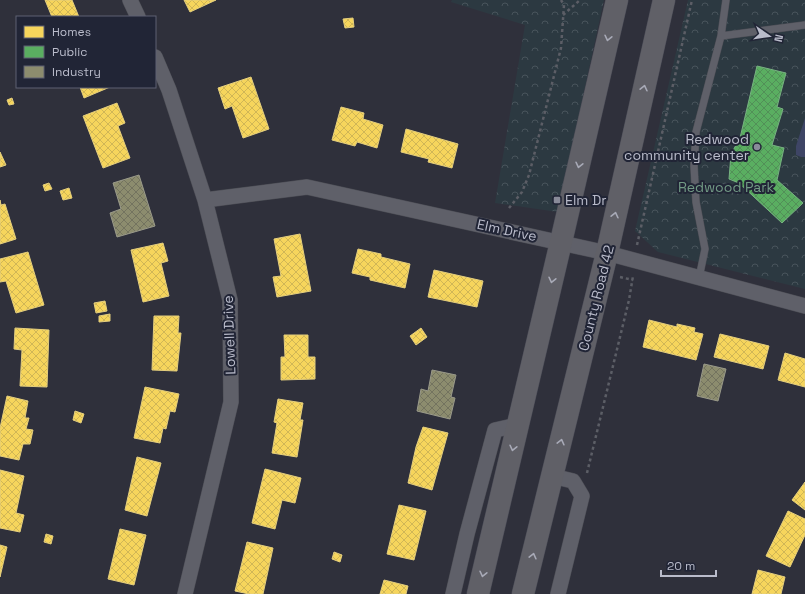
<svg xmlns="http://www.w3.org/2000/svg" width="805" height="594" font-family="'Space Grotesk',sans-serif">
	<defs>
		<pattern id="park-crowns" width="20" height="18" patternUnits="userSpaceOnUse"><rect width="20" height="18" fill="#2c3941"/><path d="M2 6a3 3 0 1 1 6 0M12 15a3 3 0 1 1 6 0" fill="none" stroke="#48545b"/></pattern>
		<pattern id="homes-cross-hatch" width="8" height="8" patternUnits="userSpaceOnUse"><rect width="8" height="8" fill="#f6d55c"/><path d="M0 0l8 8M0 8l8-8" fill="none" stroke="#d0b656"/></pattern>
		<pattern id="public-cross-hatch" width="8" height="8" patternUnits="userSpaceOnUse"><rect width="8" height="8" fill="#5aae61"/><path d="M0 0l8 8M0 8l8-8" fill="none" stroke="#529058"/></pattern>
		<pattern id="industry-cross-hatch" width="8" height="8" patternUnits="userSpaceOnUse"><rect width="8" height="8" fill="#8c8c6e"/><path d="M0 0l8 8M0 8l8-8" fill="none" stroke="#73735f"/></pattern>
	</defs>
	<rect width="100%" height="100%" fill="#2f303b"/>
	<path fill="url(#park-crowns)" d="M452,0H604L558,212L495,203L525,25L451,2Z
		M688,0H805V289L658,252L635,231Z"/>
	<path fill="#3e4565" d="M805,101V157H801L796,155V146L805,118Z"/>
	<path fill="url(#homes-cross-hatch)" stroke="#e4ce7d" d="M45,0H72L79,17H52Z
		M184,0H216L190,12Z
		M353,18L354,27L345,28L343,19Z
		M251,77L269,129L243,138L232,106L225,109L218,88Z
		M80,87H110L84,98Z
		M12,98L14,104L9,105L7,100Z
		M117,103L125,123L118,126L130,158L103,168L83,116Z
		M341,107L364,113L363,119L383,125L377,148L357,142L355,146L332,140Z
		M406,129L458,144L452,168L428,162L429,159L401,152Z
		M0,152L6,165L0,167Z
		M49,183L52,189L45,191L43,185Z
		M69,188L72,198L63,200L60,191Z
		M0,200L1,205L5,204L16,239L0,244Z
		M300,234L311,291L277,297L273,277L281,276L274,239Z
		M163,243L168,261L161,263L169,296L143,302L131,250Z
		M358,249L381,254V257L410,264L405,288L370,280V277L352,273Z
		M28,252L44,305L16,313L6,281L0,282V259Z
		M434,270L483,281L477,307L428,297Z
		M105,301L107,311L96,313L94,303Z
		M110,314V321L99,322V316Z
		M154,316H179L178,333H181L177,371L152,370Z
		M649,320L677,327V324L695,328L694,332L703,334L696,360L643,347Z
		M15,328L49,330L47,387L20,386L22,350L14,349Z
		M421,328L427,337L416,345L410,336Z
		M720,334L769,346L763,369L714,357Z
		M284,335H308V357H315V379L281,380V357H285Z
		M785,353L805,359V387L778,380Z
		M145,387L179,394L175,412L170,411L166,429L163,428L160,443L134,438Z
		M7,396L28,401L25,418H29L26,429L33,430L30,444H23L19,460L0,456V428Z
		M278,399L303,403L300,420H303L297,457L272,453L277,423L274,422Z
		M75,411L84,414L81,423L73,420Z
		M423,427L448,433L432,490L408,483L416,447Z
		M137,457L161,463L147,516L125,510Z
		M265,469L301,478L295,503L282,500L275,529L252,523Z
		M0,470L24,476L16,513L24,515L20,532L0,528Z
		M805,482V510L792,500Z
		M399,505L426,511L414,560L387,554Z
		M788,511L805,519V535L790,567L766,556Z
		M120,529L146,535L134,585L108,579Z
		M46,534L53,536L51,544L44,542Z
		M247,542L273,548L263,594H249L235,591Z
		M0,545L7,547L0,577Z
		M334,552L342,555L340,562L332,559Z
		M758,570L785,577L781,594H752Z
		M384,580L408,586L406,594H380Z"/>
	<path fill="url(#public-cross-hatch)" stroke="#77b281" d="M757,66L786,73L777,107L783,109L772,145L784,148L777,180L803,203L782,223L739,183L729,179L731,154L740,138Z"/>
	<path fill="url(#industry-cross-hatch)" stroke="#9a9a8a" d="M139,175L155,226L117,237L110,213L121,209L113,183Z
		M704,364L726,369L718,401L697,396Z
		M432,370L456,375L451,397L455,398L450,419L417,411L421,389L428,391Z"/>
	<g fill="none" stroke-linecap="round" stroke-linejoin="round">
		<defs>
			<path id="service" d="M721,36L805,25
				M699,278L705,249L696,202L694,166L696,132L721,36L726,0"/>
			<path id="minor" d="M130,0L138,17
				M155,57L169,90L205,200L230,300L231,402L185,594
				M205,200L307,187L607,253L805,306
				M552,476L573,481L582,496L558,594
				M453,594L467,534L495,430L518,425"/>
			<path id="trunk" d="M478,594L561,242L617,0
				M523,594L607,253L664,0"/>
		</defs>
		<use href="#service" stroke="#4c4d55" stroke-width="8"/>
		<use href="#minor" stroke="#4c4d55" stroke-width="16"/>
		<use href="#trunk" stroke="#4b4c57" stroke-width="23"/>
		<path stroke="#5c5e66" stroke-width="2.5" stroke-dasharray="3 3" stroke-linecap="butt" d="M563,15L580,0
			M509,208L522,192L529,175L561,48L564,5L561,0
			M637,245L692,0
			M620,277L633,280
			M587,473L629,300L633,276"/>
		<use href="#service" stroke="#5f6069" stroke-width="7"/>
		<use href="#minor" stroke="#5f6069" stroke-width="15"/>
		<use href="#trunk" stroke="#606067" stroke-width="22"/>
	</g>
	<defs><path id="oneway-chevron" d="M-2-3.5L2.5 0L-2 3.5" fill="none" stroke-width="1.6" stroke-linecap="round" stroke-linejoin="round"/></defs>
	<g stroke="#a8aab7">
		<use href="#oneway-chevron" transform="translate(608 38) rotate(103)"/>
		<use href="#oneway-chevron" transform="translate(644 88) rotate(-77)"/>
		<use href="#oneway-chevron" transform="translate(579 165) rotate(103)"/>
		<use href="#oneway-chevron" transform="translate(615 215) rotate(-77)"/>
		<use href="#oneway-chevron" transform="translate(552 280) rotate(103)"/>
		<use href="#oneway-chevron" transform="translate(561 442) rotate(-76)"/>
		<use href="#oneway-chevron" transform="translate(513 448) rotate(103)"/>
		<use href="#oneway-chevron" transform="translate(533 556) rotate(-76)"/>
		<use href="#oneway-chevron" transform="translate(483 574) rotate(103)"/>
	</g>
	<g fill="#898b99" stroke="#212536" stroke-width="1.5">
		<circle cx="757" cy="147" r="4"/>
		<rect x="553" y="196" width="8" height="8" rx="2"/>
	</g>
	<g text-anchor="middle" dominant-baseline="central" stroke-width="4" stroke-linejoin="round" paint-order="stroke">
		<g font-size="14" fill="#babccb" stroke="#212536" text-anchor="end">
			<text x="749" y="139">Redwood<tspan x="749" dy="16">community center</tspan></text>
			<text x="565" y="200" text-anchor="start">Elm Dr</text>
		</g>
		<g font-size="14" fill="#729a85" stroke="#212536">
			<text x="726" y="187">Redwood Park</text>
		</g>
		<g font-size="14" fill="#babccb" stroke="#212536">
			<text transform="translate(507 230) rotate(12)">Elm Drive</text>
			<text transform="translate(596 298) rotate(-76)">County Road 42</text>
			<text transform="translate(229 335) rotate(-92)">Lowell Drive</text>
		</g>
	</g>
	<rect x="16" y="16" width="140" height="72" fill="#212536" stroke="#5e6172"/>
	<rect x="24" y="26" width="20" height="12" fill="#f6d55c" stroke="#5e6172"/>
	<text x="52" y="36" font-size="12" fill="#babccb">Homes</text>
	<rect x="24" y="46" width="20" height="12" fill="#5aae61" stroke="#5e6172"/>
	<text x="52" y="56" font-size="12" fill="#babccb">Public</text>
	<rect x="24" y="66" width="20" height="12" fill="#8c8c6e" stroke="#5e6172"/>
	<text x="52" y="76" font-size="12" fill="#babccb">Industry</text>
	<g transform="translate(769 36) rotate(103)" stroke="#212536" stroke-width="3" paint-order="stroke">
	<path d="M0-3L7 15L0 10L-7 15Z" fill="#babccb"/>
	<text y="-6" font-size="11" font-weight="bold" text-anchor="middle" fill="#babccb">N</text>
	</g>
	<path d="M661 570v6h55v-6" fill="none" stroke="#babccb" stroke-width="2"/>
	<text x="667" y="570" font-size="12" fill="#babccb" stroke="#212536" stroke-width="3" paint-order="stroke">20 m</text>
</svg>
